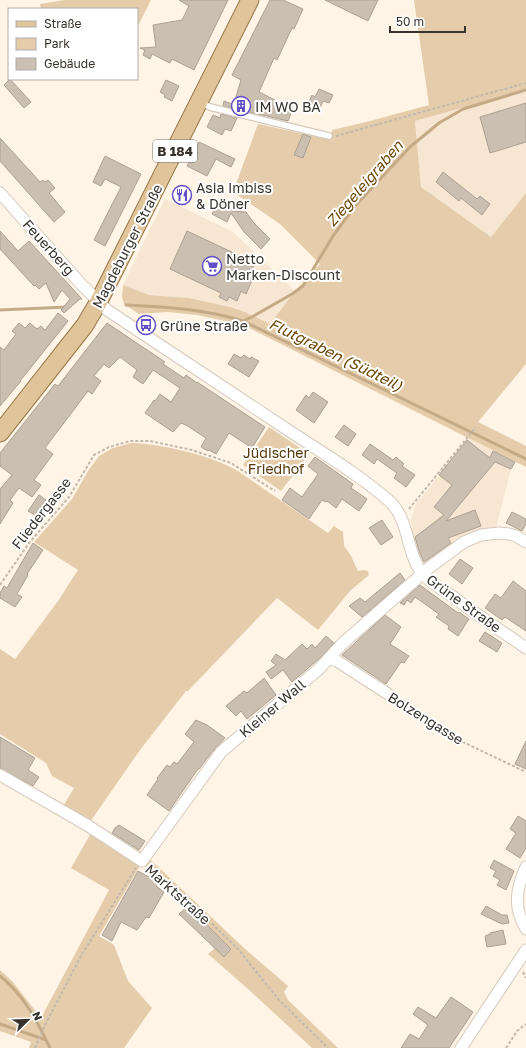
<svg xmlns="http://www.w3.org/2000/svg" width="526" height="1048" font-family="'Golos Text',sans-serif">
	<rect width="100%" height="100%" fill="#fff4e5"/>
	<path fill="#f6e6d2" d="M526,90V193L491,237L421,187L415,121Z
		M165,199L233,232L295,291L270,324L245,312L230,307L189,298L148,295L123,285Z
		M469,439L515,462L511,469L496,528L463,540L424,564L414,548L411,520L416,504Z"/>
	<path fill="#e5cdac" d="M65,0H151L137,28V9H41L40,4Z
		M414,0H526V90L415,121L421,187L491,237L526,193V364L478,422L526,446V467L243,325L197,315L167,312L139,314L124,304L122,297L123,285L149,295L189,298L230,307L245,312L270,324L295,291L320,264L280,224L233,192L258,124L332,140V130L366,122L429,105Z
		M269,427L309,454L281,491L243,465Z
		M131,443C162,444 210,455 238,471L328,533L334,526L343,532L344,546L350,554L358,571L364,570L368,571L369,575L350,591L318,630L277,598L188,691H186L140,750L90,822L141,852L154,863L244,948L288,986L284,992L288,1000L338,1048H312L248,989L208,954L215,948L224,957L231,949L150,869L141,864L99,936L114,945L128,981L152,1008L124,1048H29L31,1042L0,1031V970L12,981L41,1018L109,890L71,868L91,833L63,806L74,788L52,776L46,763L0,734V649L15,659L58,601L78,570L34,542L72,499L88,471L99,456L113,448Z"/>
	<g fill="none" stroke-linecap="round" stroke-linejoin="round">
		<path stroke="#c5aa86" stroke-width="3" d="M126,305C166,307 204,309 243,321L526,459
			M0,310L67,307
			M243,321L252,317L292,294L303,286L333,236L355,206L410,147L439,123L463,109L526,90
			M0,976C24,995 37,1021 50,1048
			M0,1024L46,1040"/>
	</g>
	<path fill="#cabfb1" stroke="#aba092" d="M179,0H228L194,70L172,59L170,63L152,54L150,59L143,55L145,50L140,48L156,47L153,25L182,20L189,6Z
		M270,0H283L303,9L294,29L292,28L277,60L274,58L259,92L275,100V102L293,108L288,121L223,106L224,101L232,104L234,99L235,100L241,80L232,75Z
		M325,0H378L368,21Z
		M10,79L31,102L24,108L4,85Z
		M166,80L179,86L172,101L164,97L165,95L160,92Z
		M319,89L333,95L329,103L323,101L319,110L308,104L312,95L315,97Z
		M526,103V142L490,153L480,117Z
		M221,114L237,118L231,131L225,129L222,135L207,127L213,115L220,118Z
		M303,134L311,137L303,158L294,155Z
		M0,138L40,182L43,180L45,182L48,180L55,188L49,193L65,212L54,222L0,161Z
		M199,142L235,159L231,167L216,159L207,176L187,166Z
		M105,156L141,174L105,246L94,240L121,187L105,179L101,186L93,182Z
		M443,172L477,199L480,196L490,204L482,215L461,198L459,201L436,182Z
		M177,188L191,195L187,202L173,195Z
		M219,201L233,209L232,211L246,212L253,222L270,239L261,249L244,232L231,213L227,222L212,214Z
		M0,231L18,251L29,241L82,299H80L64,313L61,310L70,299L62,290L54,302L46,283L39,289L35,285L34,286L0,249Z
		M187,231L255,263L252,269L256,271L246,294L241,291L237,301L229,297L227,301L219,297L221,293L170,269Z
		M58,313L68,321L20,381H21L0,406V347L4,350L16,334L12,331L19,323L25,328L30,323L37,329L41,326L45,330Z
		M107,323L165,362L163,364L184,378L186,375L197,383V382L265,427L252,448L229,433L216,454L209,450L208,451L201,447L206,438L186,425L181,423L173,432L145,413L154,400L155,401L160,394L171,402L180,388L153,370L143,384L133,377L137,370L120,357L109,368L104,364L94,376L101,381L92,394L88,391L45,448L53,454L34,480L41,485L32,497L19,488L10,500L13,503L0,524V489L12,475L0,466V453L55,384L58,386Z
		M234,354L241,358L244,355L250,359L251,357L259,361L249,377L228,364Z
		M313,392L328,402L314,423L296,410L306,395L309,398Z
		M344,425L356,434L348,446L335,437Z
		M467,440L490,458L493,451L515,462L511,469L495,462L446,521L475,510L481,526L448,538L451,543L424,562L419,551L415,537L444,515L434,507L452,485L439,475Z
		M370,444L393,460L396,457L404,464L402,466L415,475L406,487L394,478L397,473L377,459L374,464L362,455Z
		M315,457L353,484L351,488L367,499L359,511L342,499L336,508L327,501L326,502L322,500L309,519L282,500L290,488L302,497L318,474L308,466Z
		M39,495L46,500L35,515L28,511Z
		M512,512L526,519V524L522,531L506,523Z
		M382,520L393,537L381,545L369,528Z
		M33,543L43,550L27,574L28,575L17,594L22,597L15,607L0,598V593L4,586L7,588Z
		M460,559L473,568L462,584L449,574Z
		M400,573L405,580L362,617L349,606L360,598L365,602Z
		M513,581L526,591V631L505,617L502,620L485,608L495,594L501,598Z
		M420,585L458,613L459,612L469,619L458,636L448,629L449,626L436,617L439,614L415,597L411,603L407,600L404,605L400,603Z
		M385,615L401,627L390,644L409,656L404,663L401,662L386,684L342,655Z
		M485,632L502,643L497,652L479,641Z
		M326,636L334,643L321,657L292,682L283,670L271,679L266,672L276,665L271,661L276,654L285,660L302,644L307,649L312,644L315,648Z
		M264,678L276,695L247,719L241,711L236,716L226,706L244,691L247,693Z
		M196,720L207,725L225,738L212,752L199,769H198L169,811L147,795L158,779L157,778L167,765L170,767L174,762L177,764L194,742L185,734Z
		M0,737L35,758L28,770L39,777L33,786L0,768Z
		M526,741V769L515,764Z
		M518,816L526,821V848L520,858L506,849L516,833L510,829Z
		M119,825L145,841L139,850L112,833L115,828Z
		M494,860L514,871L506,890L497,885L500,880L493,876L496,871L490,868Z
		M138,871L158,882L156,886L164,892L149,918L146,917L137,930L121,922L112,941L102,935L118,907Z
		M188,906L231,949L224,957L179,914Z
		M486,906L502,915H507L509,923L502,924L481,914Z
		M503,930L506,944L487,947L485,936L490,934V933Z
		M451,997L473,1012L449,1048H401L410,1034L419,1039L428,1025L413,1014L418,1007L436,1018Z"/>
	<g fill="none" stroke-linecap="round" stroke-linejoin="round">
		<defs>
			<path id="lane" d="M200,102L210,107L329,136"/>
			<path id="street" d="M0,193L81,284L107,310C167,350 228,390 288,430C321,452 357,473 387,499C410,518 405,549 421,572C429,582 441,589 452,596C476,614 501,631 526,648
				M329,658L337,661L388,694
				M0,775L87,825L142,861L221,752L319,669L343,643L430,567L464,542L481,535L499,533L509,534L516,536L526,542
				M526,867C516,889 513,907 526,929
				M461,1048L526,950"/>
			<path id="primary" d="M0,433L85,325L99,301L250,0"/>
		</defs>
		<use href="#lane" stroke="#d5cabc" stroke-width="8"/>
		<use href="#street" stroke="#d5cabc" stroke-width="13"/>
		<use href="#primary" stroke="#977748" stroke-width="19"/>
		<path stroke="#c2b8ac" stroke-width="2" stroke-dasharray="3 2" stroke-linecap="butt" d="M336,136L526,83
			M409,509L476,427
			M0,585L29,543L69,497L94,455L109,447L130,441H150L192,450L231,463L275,491
			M395,699L446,734L526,772
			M149,866L171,884L238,949L279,1000L328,1048
			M523,972L526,978
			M35,1048L45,1025L82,954L136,868
			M506,1048L517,1031L526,1024"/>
		<use href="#lane" stroke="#fff" stroke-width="5.5"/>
		<use href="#street" stroke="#fff" stroke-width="11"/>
		<use href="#primary" stroke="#e0c49a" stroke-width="17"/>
	</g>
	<defs>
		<symbol id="building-ring" viewBox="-11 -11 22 22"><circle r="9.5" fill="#fff" stroke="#624fc8" stroke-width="1.5"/><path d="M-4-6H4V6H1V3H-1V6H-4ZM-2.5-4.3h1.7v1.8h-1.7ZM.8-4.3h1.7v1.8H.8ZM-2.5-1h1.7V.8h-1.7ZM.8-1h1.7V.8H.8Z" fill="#624fc8"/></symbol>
		<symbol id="restaurant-ring" viewBox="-11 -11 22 22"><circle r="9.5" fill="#fff" stroke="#624fc8" stroke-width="1.5"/><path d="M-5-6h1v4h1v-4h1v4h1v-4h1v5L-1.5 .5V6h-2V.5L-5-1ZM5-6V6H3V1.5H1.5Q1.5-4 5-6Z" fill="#624fc8"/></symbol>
		<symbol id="supermarket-ring" viewBox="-11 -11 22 22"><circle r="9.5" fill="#fff" stroke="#624fc8" stroke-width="1.5"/><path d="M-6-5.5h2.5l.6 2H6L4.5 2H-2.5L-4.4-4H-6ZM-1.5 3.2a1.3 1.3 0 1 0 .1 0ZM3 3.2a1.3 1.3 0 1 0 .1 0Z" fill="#624fc8"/></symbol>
		<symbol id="bus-ring" viewBox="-11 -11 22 22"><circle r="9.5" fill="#fff" stroke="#624fc8" stroke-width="1.5"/><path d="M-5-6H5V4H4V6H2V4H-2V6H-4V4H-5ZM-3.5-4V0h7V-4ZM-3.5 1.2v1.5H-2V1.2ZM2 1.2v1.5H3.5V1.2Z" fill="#624fc8"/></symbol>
	</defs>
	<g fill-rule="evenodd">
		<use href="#building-ring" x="230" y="95" width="22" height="22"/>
		<use href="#restaurant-ring" x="171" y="184" width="22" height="22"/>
		<use href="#supermarket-ring" x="201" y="255" width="22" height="22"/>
		<use href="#bus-ring" x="135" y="314" width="22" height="22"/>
	</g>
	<g text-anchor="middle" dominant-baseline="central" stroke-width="4" stroke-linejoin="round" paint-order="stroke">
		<rect fill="#fff" stroke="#73706c" stroke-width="1" x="153" y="140" width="44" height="22" rx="3"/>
		<g font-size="13" font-weight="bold" fill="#37322d">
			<text x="175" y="151">B 184</text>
		</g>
		<g font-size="14" fill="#37322d" stroke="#fff" text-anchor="start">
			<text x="255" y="106">IM WO BA</text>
			<text x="196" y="187">Asia Imbiss<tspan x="196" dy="16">&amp; Döner</tspan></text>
			<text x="226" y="258">Netto<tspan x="226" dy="16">Marken-Discount</tspan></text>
			<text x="160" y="325">Grüne Straße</text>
		</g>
		<g font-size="14" fill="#37322d" stroke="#fff">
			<text transform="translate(127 246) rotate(-63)">Magdeburger Straße</text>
			<text transform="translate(49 247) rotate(48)">Feuerberg</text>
			<text transform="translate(41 513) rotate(-52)">Fliedergasse</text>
			<text transform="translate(464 603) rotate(36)">Grüne Straße</text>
			<text transform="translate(272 708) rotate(-40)">Kleiner Wall</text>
			<text transform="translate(426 718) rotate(32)">Bolzengasse</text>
			<text transform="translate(178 894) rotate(42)">Marktstraße</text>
		</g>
		<g font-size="14" fill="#523707" stroke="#fff">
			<text x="276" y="452">Jüdischer<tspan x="276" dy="16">Friedhof</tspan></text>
		</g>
		<g font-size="15" font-style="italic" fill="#694501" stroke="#fff">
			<text transform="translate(364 183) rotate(-49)">Ziegeleigraben</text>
			<text transform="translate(336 354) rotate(26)">Flutgraben (Südteil)</text>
		</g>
	</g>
	<rect x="8" y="8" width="130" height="72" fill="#ffffff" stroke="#afadab"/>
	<rect x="16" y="21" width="20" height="6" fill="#e0c49a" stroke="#afadab"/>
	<text x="44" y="28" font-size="12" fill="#37322d">Straße</text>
	<rect x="16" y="38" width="20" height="12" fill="#e5cdac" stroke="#afadab"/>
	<text x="44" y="48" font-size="12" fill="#37322d">Park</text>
	<rect x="16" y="58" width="20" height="12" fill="#cabfb1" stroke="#afadab"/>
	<text x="44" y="68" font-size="12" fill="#37322d">Gebäude</text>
	<g transform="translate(28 1020) rotate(67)" stroke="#ffffff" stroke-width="3" paint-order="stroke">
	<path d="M0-3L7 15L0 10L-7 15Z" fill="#37322d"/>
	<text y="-6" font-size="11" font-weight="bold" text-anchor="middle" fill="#37322d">N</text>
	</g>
	<path d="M390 26v6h75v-6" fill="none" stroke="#37322d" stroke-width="2"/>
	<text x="396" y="26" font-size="12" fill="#37322d" stroke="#ffffff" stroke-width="3" paint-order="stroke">50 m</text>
</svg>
